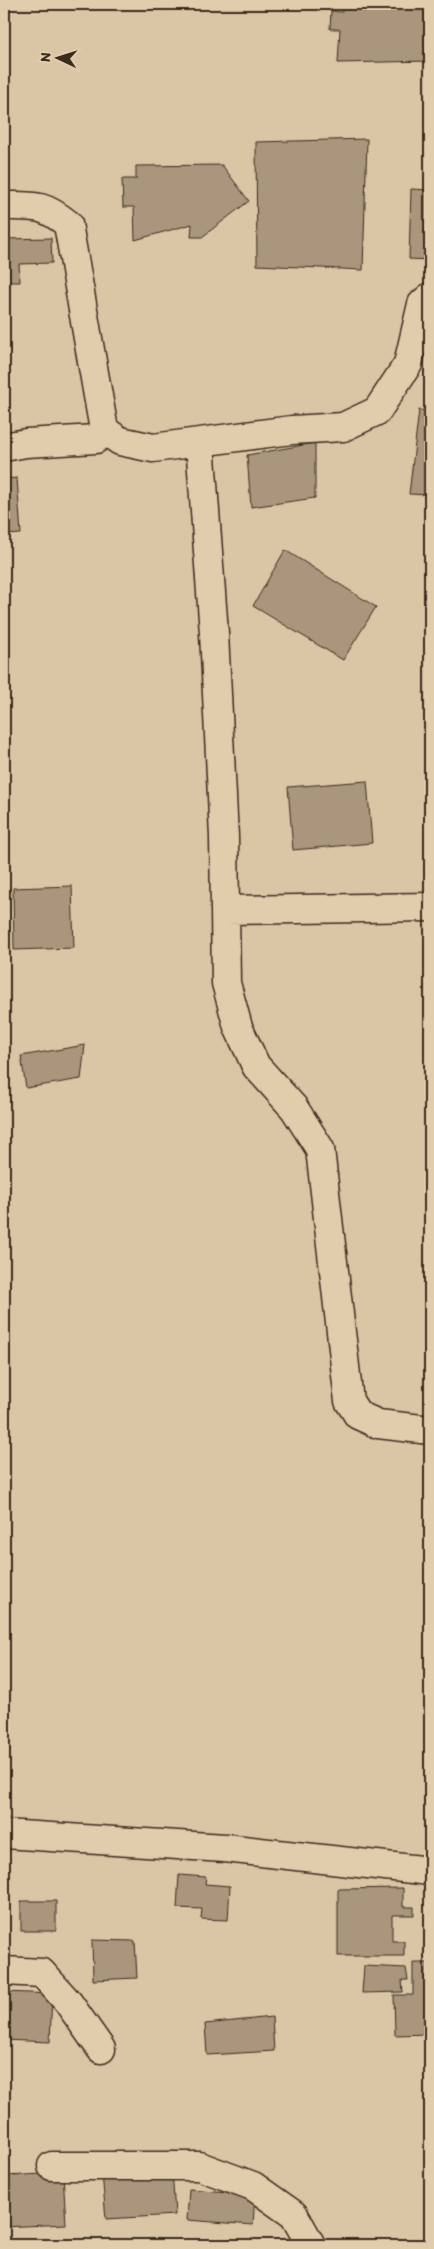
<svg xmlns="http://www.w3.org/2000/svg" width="434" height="2249" font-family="Itim,sans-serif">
	<rect width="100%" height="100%" fill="#dac6a5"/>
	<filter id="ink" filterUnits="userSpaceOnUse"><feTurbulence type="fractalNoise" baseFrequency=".02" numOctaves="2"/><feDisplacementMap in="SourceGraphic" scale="10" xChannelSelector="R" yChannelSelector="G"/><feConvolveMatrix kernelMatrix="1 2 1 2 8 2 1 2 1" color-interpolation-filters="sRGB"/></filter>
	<g filter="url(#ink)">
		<path fill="#a9967c" stroke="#3b2a1e" d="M342,4H430V61L338,63L340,29H330L331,11L342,12Z
			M367,139L363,270L257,265L256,142Z
			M222,165L249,201L202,237H191L192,224L135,240L134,207H123L122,179H136V166Z
			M411,189L430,190V260L409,259Z
			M51,238L52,263L19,264L20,282H4V239Z
			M419,410L430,411V495L409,494Z
			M315,443V498L251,507L247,455Z
			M17,478L21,534L4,535V479Z
			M285,550L376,607L343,660L253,606Z
			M367,781L372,843L293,850L288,787Z
			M72,886L74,948L14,950L13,888Z
			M85,1045L81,1079L26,1088L21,1056Z
			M179,1875L206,1877L205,1884L230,1886L228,1920L201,1919L202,1909L177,1908Z
			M403,1888V1907H414V1915H392V1941H404V1956H338V1889Z
			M21,1901H56V1931H21Z
			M92,1940L135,1941L137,1978L93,1980Z
			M413,1963H430V2034L395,2035L394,1995H413Z
			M364,1966L406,1968L408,1980H402L403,1992L362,1993Z
			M4,1992L52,1994L50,2042L4,2040Z
			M272,2017L274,2051L207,2055L205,2024Z
			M172,2169L175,2215L106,2219L102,2173Z
			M63,2173L66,2224L4,2227V2176Z
			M189,2189L255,2194L253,2225L187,2220Z"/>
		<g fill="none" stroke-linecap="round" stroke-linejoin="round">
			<defs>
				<path id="street" d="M4,206C35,206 43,204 68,224L104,430
					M200,443L214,633L224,837L226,983L238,1027L256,1066L294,1108L320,1149L349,1401L358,1415L378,1424L430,1430
					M4,447L26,443L96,439L104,430L120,441L153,448L292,430L343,427L377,411L408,364L422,304L430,297
					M225,910L430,907
					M4,1834L225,1848L430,1871
					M4,1971L42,1973L68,2002L101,2049
					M52,2166H199L253,2186L294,2215L311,2245"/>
			</defs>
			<use href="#street" stroke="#3b2a1e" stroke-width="31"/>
			<use href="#street" stroke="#e1ccab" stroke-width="28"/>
		</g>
	</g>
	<rect width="434" height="2249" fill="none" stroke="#e1ccab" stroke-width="20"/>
	<rect x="10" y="10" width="414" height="2229" fill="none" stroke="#3b2a1e" stroke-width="2" filter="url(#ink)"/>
	<g transform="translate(58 58) rotate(274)" stroke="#e1ccab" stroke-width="4" paint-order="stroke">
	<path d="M0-4L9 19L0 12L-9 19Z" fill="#3b2a1e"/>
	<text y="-8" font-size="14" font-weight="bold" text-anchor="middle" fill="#3b2a1e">N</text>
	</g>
</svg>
